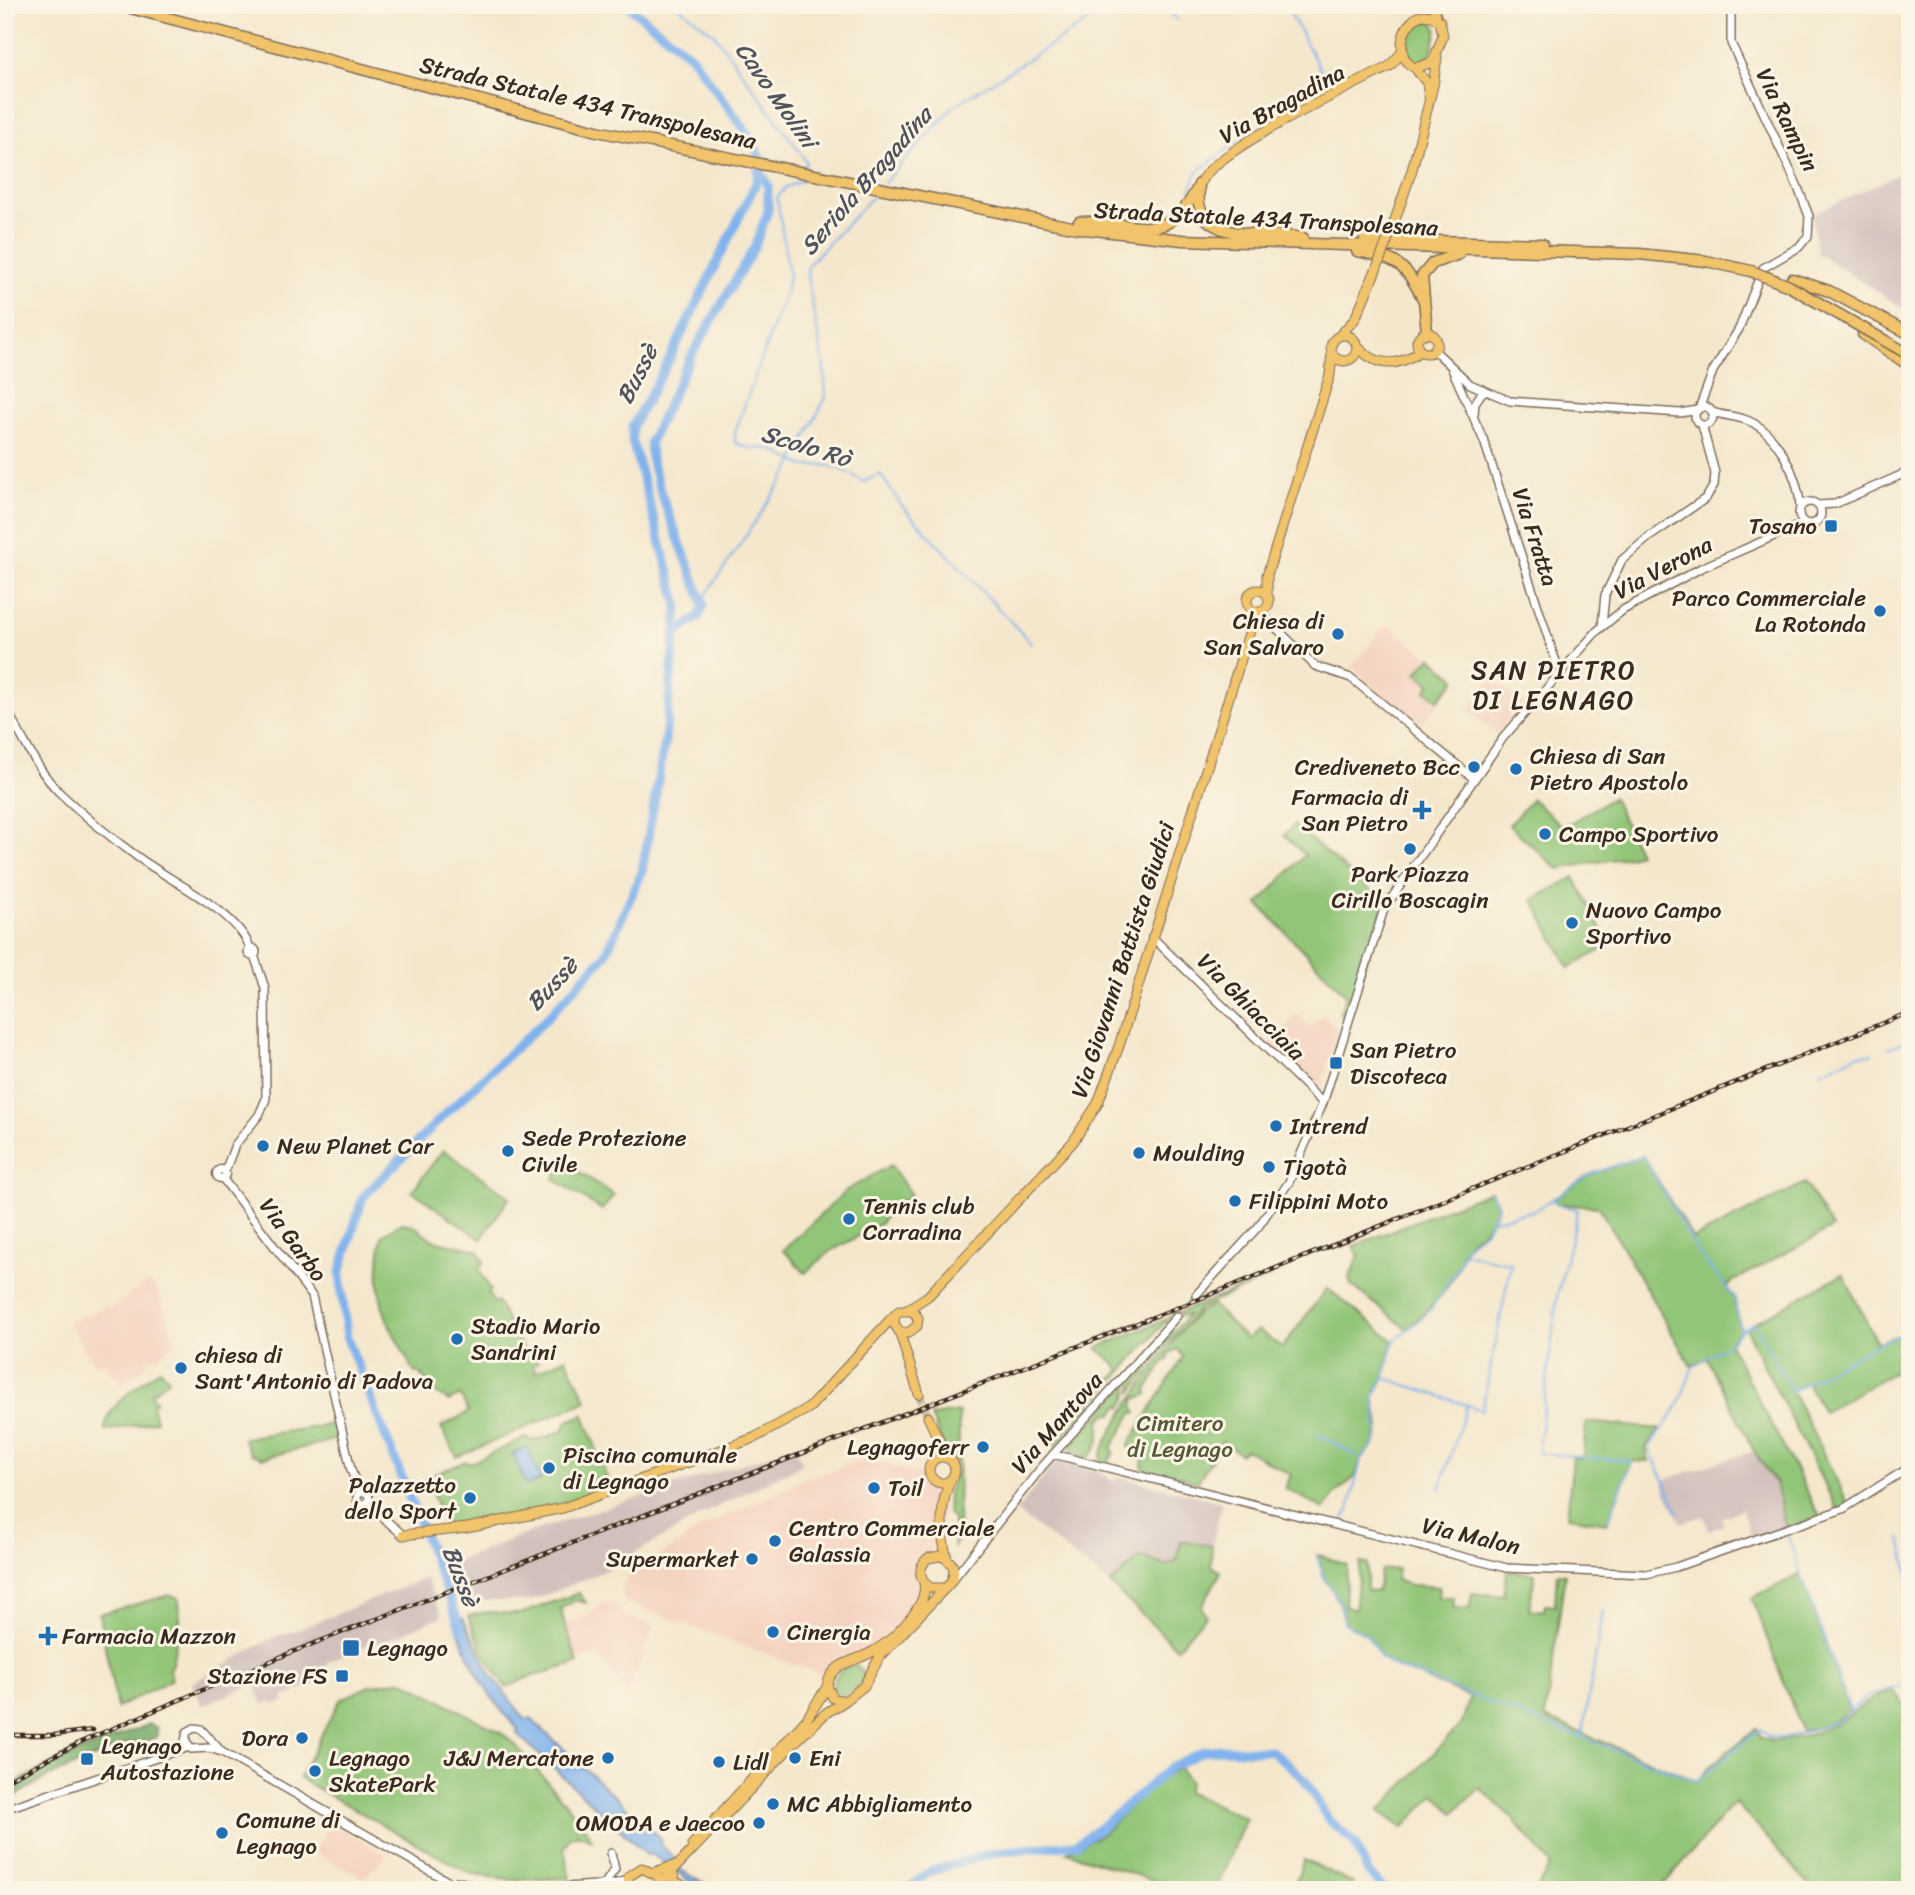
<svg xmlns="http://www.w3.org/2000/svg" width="1915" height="1895" font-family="Sriracha,sans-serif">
	<rect width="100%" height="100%" fill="#fcf5e5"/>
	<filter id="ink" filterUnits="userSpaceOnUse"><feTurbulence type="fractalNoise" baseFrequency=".0143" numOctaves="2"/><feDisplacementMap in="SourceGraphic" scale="14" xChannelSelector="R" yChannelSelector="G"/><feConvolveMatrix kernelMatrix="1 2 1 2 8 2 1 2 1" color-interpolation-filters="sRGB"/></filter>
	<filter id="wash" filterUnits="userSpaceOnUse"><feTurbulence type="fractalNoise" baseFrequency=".00686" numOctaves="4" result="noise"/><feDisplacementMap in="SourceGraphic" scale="28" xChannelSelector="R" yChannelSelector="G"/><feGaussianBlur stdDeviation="1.57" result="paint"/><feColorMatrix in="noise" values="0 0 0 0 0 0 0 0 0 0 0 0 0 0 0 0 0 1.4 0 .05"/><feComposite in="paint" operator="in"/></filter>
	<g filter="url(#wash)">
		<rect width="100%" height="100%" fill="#f4e7cc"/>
		<path fill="#f5d3c1" d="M1387,624L1458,679L1417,729L1390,706L1389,700L1352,667Z
			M1493,679L1522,704L1497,734L1467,710Z
			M1297,1014L1310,1027L1325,1014L1338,1032L1318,1093L1266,1046Z
			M148,1282L156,1287L176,1342L155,1359L153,1356L146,1361L148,1364L122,1385L102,1361L95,1365L67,1322L92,1314L105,1305L110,1309Z
			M862,1461L883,1463L924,1477L938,1486L942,1495L940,1540L918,1565L923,1587L914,1610L876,1647L863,1653L844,1656L823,1675L628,1603L622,1597L625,1579L701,1528L809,1477Z
			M603,1602H613L624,1616L654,1626L628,1694L597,1653L578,1660L565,1624L588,1615Z
			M331,1822L350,1834L387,1855L363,1878L314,1852Z"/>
		<path fill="#d1c0bc" d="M1910,169V313L1817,253L1812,214Z
			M795,1447L803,1464L711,1510L604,1571L531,1601H483L466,1606L449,1564L536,1530Z
			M1754,1451L1776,1485L1786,1529L1752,1541L1742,1509L1721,1518L1724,1525L1709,1530L1703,1516L1681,1523L1664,1489L1663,1480Z
			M1057,1461L1095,1470L1112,1481L1120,1477L1222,1502L1212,1546L1182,1541L1177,1561L1166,1566L1141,1557L1110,1584L1016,1511Z
			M426,1578L442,1616L379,1644L378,1641L326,1662L327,1666L314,1671L319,1682L283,1697L285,1700L273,1705L272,1701L263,1705L254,1683L202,1706L192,1683L276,1636L297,1630Z"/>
		<path fill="#91c577" stroke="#66784a" stroke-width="2" d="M1421,20L1434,23L1437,30L1430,58L1420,63L1411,59C1404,44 1408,30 1421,20Z
			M1431,657L1456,679L1438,700L1426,690L1430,684L1417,673Z
			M1613,798L1639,853L1633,856L1558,869L1509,825L1532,799L1563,827Z
			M1294,825L1385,903L1347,1017L1340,1014L1346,995L1258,904L1305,855L1284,835Z
			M1574,877L1610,945L1569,968L1533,900Z
			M443,1150L510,1197L481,1239L412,1191Z
			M1643,1156L1693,1239L1805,1183L1832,1228L1733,1281L1727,1288L1734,1297L1741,1330L1729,1343L1820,1517L1786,1529L1776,1485L1754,1451L1707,1358L1691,1366L1599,1207L1557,1204L1553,1199L1589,1175Z
			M564,1162L614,1195L602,1210L554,1179Z
			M891,1165L911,1195L887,1214L879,1225L831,1251L805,1273L783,1250L847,1190Z
			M1491,1191L1498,1206C1488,1235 1478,1229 1466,1247C1462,1253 1461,1261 1458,1268C1445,1294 1429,1311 1407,1329L1351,1285L1349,1278L1359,1256L1353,1246Z
			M401,1223L413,1225L433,1240L478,1250L484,1262L479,1269L491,1291L488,1293L494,1303L497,1302L524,1351L532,1353L538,1362L533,1365L536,1372L566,1358L587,1401L457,1457L441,1427L469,1412L460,1395L449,1401L426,1387L428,1384L418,1372L415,1373C384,1316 372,1302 382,1235Z
			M1843,1274L1877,1343L1910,1331V1363L1823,1412L1807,1383L1792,1391L1849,1505L1838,1511L1745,1328Z
			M1271,1276L1200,1308L1163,1349L1131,1394L1136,1373L1188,1315L1168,1317Z
			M1327,1288L1394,1341L1384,1377L1374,1396L1379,1427L1375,1444L1361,1459L1356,1476L1335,1494L1324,1509L1285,1488L1291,1475L1245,1449L1241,1454L1222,1442L1197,1483L1180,1476L1176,1481L1153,1474L1142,1467L1143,1456L1128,1446L1183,1357L1178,1349L1168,1354L1169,1359L1164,1362L1147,1389L1148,1394L1135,1399L1133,1407L1137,1412L1132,1414L1111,1449L1114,1452L1107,1465L1101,1463C1092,1448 1177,1335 1190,1321C1196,1314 1203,1309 1212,1305L1246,1339L1258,1330L1282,1348Z
			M1169,1318L1056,1446H1051L1120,1369L1097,1348Z
			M160,1369L169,1379L151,1394L156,1401L152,1404L156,1421L105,1431C105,1405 142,1383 160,1369Z
			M1130,1381L1127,1398L1122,1407L1119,1405L1113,1414H1106L1100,1421C1101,1435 1099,1450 1087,1458L1069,1448Z
			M959,1412L958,1541L955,1542L954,1548L953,1518L947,1512L948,1492L958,1467L954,1458L947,1453L931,1416Z
			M584,1415L608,1481C572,1517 494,1517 445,1526L426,1478L464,1462L471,1463L525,1438L536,1441L563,1431L567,1421Z
			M337,1422L341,1438L263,1458L251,1454L243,1439C275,1430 306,1432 337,1422Z
			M1586,1422L1660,1429L1646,1447L1649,1462L1632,1461L1607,1523L1567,1517L1573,1457L1583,1458Z
			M1181,1541L1212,1546L1211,1566L1221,1572L1201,1607L1206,1615L1177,1648L1110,1584L1141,1557L1166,1566L1177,1561Z
			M1317,1554L1347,1565L1345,1606L1355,1610L1360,1563L1367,1564V1590L1377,1592L1381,1570L1398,1569L1396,1580L1411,1585L1439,1587L1438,1597H1453L1454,1608L1469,1609L1472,1593L1504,1596L1507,1571L1535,1574L1529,1609L1544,1611L1545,1605L1555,1606L1557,1574H1565L1545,1718L1697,1781L1715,1762L1757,1728L1761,1738C1779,1747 1828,1730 1845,1718C1862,1707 1873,1694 1893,1691L1910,1711V1890H1814L1735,1802L1659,1890H1536L1551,1864L1513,1819L1480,1788L1453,1813L1435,1794L1403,1828L1379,1811L1462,1723L1470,1697L1391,1665L1381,1657L1368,1636L1345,1623L1340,1603L1323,1575Z
			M1801,1574L1850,1711L1824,1726L1802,1731L1752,1598Z
			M579,1593L586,1603L576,1600L560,1609L578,1663L527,1678L506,1688L483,1653L468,1616L488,1612L520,1614Z
			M170,1595L179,1598L180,1620L172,1664L169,1669L172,1679L117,1708L99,1614Z
			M857,1665L864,1674L860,1684L844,1696L833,1689C832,1676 844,1665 857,1665Z
			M402,1680L500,1732L513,1742L579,1819L592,1840L577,1834L569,1838L564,1849L570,1878L510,1880L469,1873L299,1778L340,1700L369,1686Z
			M1179,1768L1190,1782L1186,1792L1246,1818L1216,1890H1181L1067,1852L1103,1833L1158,1780Z
			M1304,1860L1353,1883L1350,1890H1292Z"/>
		<path fill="#74aa68" stroke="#586a43" stroke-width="2" d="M150,1724L157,1728V1737L145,1742L128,1743L48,1777L5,1802V1788L59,1760Z"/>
		<path fill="#80b2ed" stroke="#5e6e86" stroke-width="2" d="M528,1447L541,1480L526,1486L513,1453Z
			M463,1618L491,1675L525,1719H531L661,1839L660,1844L674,1857L681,1870L715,1890H702L653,1855H647L517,1734L518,1729C486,1697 470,1663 455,1622Z"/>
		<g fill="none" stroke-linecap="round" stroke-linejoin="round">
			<path stroke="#80b2ed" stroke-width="2" d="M677,5L714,34L800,152L806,161L805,167
				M1167,5L1177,21
				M1286,5L1328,84
				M1325,94L1329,87
				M1244,137L1274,121
				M803,176L802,181L786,187L777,198L789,275L787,288L735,432V443L749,448L771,449L804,466L827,465L845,471L864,482L880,474L902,506L1032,644
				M884,183L954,106L1114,5
				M1191,189L1197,172L1240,140
				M702,601L789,471L826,397L824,368L807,275L808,265L876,193
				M1889,1048L1910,1039
				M1821,1072L1857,1055L1873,1054
				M1553,1199L1589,1175L1643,1156L1699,1254L1734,1297L1741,1330L1731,1342L1693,1367L1678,1406L1649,1448L1679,1513
				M1493,1220L1536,1210L1553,1199L1557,1204L1578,1210L1557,1297L1538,1453L1632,1461L1607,1523
				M1906,1259L1910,1257
				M1741,1330L1754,1323L1792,1391L1877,1344L1910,1331
				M1385,1378L1482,1410L1511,1264L1465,1253
				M1316,1433L1356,1455
				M1440,1489L1467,1405
				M1342,1522L1349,1510L1361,1459L1375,1444L1378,1435L1374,1396L1384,1377L1394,1341L1430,1311L1458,1267L1467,1245L1486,1230L1498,1206L1491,1191
				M1788,1537L1850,1710
				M1901,1538L1910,1582
				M1317,1556L1323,1575L1340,1603L1345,1623L1368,1636L1381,1657L1391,1665L1697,1781L1760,1729L1769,1737L1784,1738L1824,1726L1839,1720L1869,1695L1910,1684
				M1582,1737L1603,1611"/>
			<path stroke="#80b2ed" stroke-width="9" d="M675,634L699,617L704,605L664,502L651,460L650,442L689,360L755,246L768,211V185L760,171
				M462,1631L347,1338L340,1273L363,1197L439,1120L545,1020L605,956L642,872L665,740L678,605L632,441V427L666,366L757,181L760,159L753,141L691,56L627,5
				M906,1890L931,1871L996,1852L1076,1844L1100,1828L1171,1767L1204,1751L1220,1749L1271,1751L1289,1765L1305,1780L1328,1819L1355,1843L1367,1871L1384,1890"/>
		</g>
	</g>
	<g filter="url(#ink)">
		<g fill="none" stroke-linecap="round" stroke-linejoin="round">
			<path stroke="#cfc1a9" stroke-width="7" stroke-dasharray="7 3.5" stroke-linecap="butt" d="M1177,1316L1196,1295"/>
			<path stroke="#cfc1a9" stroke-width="9" stroke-dasharray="9 4.5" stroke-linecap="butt" d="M919,1394L928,1417"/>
			<defs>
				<path id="minor" d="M1434,350L1470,384L1510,401L1680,413L1698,410
					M1452,369L1484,441L1555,659L1561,670
					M1695 416a9 9 0 1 1 18 0a9 9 0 1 1-18 0Z
					M1699,409L1713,371L1739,329L1763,268L1799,247L1808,236L1809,216L1797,185L1731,43V5
					M1712,412C1724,416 1738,416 1749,421C1778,433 1799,478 1800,507
					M1474,414L1475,403L1483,391
					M1799 513a11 11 0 1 1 22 0a11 11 0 1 1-22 0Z
					M1818,505L1835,504L1910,471
					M1260,612L1315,666L1351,678L1473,778
					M1602,626L1605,595L1622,560L1649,537L1706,498L1714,485L1715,473L1702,425
					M5,708C23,736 36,770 60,793C83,815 109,836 135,855C166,879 238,911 250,948
					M1152,937L1323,1103
					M248 952a4 4 0 1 1 8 0a4 4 0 1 1-8 0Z
					M216.5 1174a4.5 4.5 0 1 1 9 0a4.5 4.5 0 1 1-9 0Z
					M225,1171L235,1145L259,1115L266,1099L265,988L254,955
					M223,1179L312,1296L351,1470L360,1493
					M1196,1295L1258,1227L1289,1182L1323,1103L1384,909L1503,738L1597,631L1623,610L1701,568L1804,523
					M1053,1454L1507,1568L1646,1574L1676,1567L1843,1509L1910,1467
					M357 1498a6 6 0 1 1 12 0a6 6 0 1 1-12 0Z
					M366,1503L403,1535
					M954,1578L1041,1468L1177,1316
					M222,1752L209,1748L191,1749L185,1741L187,1732L194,1728L201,1729L222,1752L463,1890
					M5,1809L189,1747
					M457,1881L490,1890
					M605,1883L615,1869L611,1853
					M518,1890L613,1884L627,1880"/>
				<path id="major" d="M1433,5L1437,19
					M1422,15L1431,16L1440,21L1443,36L1433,62L1415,68C1393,58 1401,22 1422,15Z
					M1415,68L1427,83L1429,96
					M1200,183C1215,149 1351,87 1390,66L1403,51
					M1394,223L1412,170L1433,86L1437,57
					M1417 343a10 10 0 1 1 20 0a10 10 0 1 1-20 0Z
					M1331 348a13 13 0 1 1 26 0a13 13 0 1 1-26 0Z
					M1339,336L1355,319L1376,270
					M1357,346C1376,367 1397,368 1420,351
					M1247 601a11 11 0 1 1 22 0a11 11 0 1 1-22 0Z
					M1267,595V575L1330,375L1332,352
					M908,1309L928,1296L1073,1142L1098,1103L1119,1046L1252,624L1259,612
					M899,1331L919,1394
					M928,1417L947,1458
					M929 1470a13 13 0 1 1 26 0a13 13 0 1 1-26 0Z
					M403,1535L467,1528L563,1508L754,1438L809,1408L889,1321L899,1311H913L918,1318L917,1326L908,1333L899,1331L894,1324L895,1315
					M947,1558C940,1534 939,1499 953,1476
					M924,1583C929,1606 893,1640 874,1651C856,1662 832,1661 827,1686L833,1698L845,1701L864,1686L879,1658L951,1582C957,1570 953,1560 940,1556L928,1558C917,1568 919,1581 931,1588H945
					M692,1845L806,1720L827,1687
					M655,1872L673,1866
					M672,1872L675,1881L690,1890
					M661,1883L794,1743L826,1713L845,1701
					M627,1890L629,1876L642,1868L658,1876L661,1890"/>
				<path id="highway" d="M119,5L597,131L1077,228L1182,240L1639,254L1706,261L1751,271
					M1199,190C1192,245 1267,231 1303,238
					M1079,222C1138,219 1167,252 1200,183
					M1365,239L1542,244
					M1357,251C1398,258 1406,265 1424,301
					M1792,279L1829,291L1910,334
					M1427,333L1422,276L1433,263L1459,254
					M1863,334L1910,366"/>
			</defs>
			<use href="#minor" stroke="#7c6c5b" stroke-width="10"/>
			<use href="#major" stroke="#7c6c5b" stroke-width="11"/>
			<use href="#highway" stroke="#7c6c5b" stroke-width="13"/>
			<use href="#minor" stroke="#fff" stroke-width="7"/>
			<use href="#major" stroke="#f1c36a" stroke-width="9"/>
			<use href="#highway" stroke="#f1c36a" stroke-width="10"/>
			<defs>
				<path id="rail" d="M5,1735H54L93,1730
					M5,1781L83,1741L292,1652L1207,1296L1910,1012"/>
			</defs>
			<use href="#rail" stroke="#3b2a1e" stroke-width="4.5"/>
			<use href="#rail" stroke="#fcf5e5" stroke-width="2" stroke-dasharray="5" stroke-linecap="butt"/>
			<defs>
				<path id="major-bridge" d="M1376,270L1394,223"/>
				<path id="highway-bridge" d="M1751,271L1789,286L1910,355"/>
			</defs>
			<use href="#major-bridge" stroke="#7c6c5b" stroke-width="11" stroke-linecap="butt"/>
			<use href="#highway-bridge" stroke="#7c6c5b" stroke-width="13" stroke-linecap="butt"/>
			<use href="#major-bridge" stroke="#f1c36a" stroke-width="9"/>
			<use href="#highway-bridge" stroke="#f1c36a" stroke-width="10"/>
		</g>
	</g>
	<g fill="#1f6fb2" stroke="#fcf5e5" stroke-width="2.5">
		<rect x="1824" y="519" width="14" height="14" rx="3.5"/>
		<circle cx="1880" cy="611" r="7"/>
		<circle cx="1338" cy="634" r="7"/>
		<circle cx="1474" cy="767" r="7"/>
		<circle cx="1516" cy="769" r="7"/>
		<path d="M1418.5 799.5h7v7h7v7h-7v7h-7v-7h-7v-7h7z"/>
		<circle cx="1545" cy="834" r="7"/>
		<circle cx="1410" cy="849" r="7"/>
		<circle cx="1572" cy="923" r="7"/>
		<rect x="1329" y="1056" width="14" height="14" rx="3.5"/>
		<circle cx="1276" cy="1126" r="7"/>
		<circle cx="263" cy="1146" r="7"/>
		<circle cx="508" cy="1151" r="7"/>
		<circle cx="1139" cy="1153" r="7"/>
		<circle cx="1269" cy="1167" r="7"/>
		<circle cx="1235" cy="1201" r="7"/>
		<circle cx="849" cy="1219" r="7"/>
		<circle cx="457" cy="1339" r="7"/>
		<circle cx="181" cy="1368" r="7"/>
		<circle cx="983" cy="1447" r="7"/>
		<circle cx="549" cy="1468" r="7"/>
		<circle cx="874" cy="1488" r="7"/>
		<circle cx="470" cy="1498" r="7"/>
		<circle cx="775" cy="1541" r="7"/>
		<circle cx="752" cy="1559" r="7"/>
		<circle cx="773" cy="1632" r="7"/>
		<path d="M44.5 1625.5h7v7h7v7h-7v7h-7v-7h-7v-7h7z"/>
		<rect x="342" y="1639" width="18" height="18" rx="3.5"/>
		<rect x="335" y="1669" width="14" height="14" rx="3.5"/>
		<circle cx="302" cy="1738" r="7"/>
		<circle cx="608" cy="1758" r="7"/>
		<circle cx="795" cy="1758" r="7"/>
		<rect x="80" y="1752" width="14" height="14" rx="3.5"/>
		<circle cx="719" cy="1762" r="7"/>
		<circle cx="315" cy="1771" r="7"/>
		<circle cx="773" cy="1804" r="7"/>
		<circle cx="759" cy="1823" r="7"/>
		<circle cx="222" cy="1833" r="7"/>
	</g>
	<g text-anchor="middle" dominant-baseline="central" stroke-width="6" stroke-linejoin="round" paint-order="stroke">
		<g font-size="23" fill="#3b2a1e" stroke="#fcf5e5">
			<text transform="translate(588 103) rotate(13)">Strada Statale 434 Transpolesana</text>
			<text transform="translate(1282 104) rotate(-29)">Via Bragadina</text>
			<text transform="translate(1787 120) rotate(64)">Via Rampin</text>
			<text transform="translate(1266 219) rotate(3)">Strada Statale 434 Transpolesana</text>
			<text transform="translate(1535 537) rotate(72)">Via Fratta</text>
			<text transform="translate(1663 568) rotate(-28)">Via Verona</text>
			<text transform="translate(1123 960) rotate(-72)">Via Giovanni Battista Giudici</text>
			<text transform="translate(1251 1007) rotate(45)">Via Ghiacciaia</text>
			<text transform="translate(293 1240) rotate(54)">Via Garbo</text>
			<text transform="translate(1057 1423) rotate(-49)">Via Mantova</text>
			<text transform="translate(1471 1536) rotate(13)">Via Malon</text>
		</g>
		<g font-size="23" fill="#3b2a1e" stroke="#fcf5e5" text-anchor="start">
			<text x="1817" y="526" text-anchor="end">Tosano</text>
			<text x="1866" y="598" text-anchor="end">Parco Commerciale<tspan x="1866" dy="26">La Rotonda</tspan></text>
			<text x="1324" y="621" text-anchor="end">Chiesa di<tspan x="1324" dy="26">San Salvaro</tspan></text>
			<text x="1530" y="756">Chiesa di San<tspan x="1530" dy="26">Pietro Apostolo</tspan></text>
			<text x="1460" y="767" text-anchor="end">Crediveneto Bcc</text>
			<text x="1408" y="797" text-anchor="end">Farmacia di<tspan x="1408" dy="26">San Pietro</tspan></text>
			<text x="1559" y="834">Campo Sportivo</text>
			<text x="1410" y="874" text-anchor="middle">Park Piazza<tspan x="1410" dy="26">Cirillo Boscagin</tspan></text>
			<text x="1586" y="910">Nuovo Campo<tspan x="1586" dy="26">Sportivo</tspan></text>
			<text x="1350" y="1050">San Pietro<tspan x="1350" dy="26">Discoteca</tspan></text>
			<text x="1290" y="1126">Intrend</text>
			<text x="522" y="1138">Sede Protezione<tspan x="522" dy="26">Civile</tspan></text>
			<text x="277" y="1146">New Planet Car</text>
			<text x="1153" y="1153">Moulding</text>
			<text x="1283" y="1167">Tigotà</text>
			<text x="1249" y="1201">Filippini Moto</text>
			<text x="863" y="1206">Tennis club<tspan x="863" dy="26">Corradina</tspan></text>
			<text x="471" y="1326">Stadio Mario<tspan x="471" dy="26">Sandrini</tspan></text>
			<text x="195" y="1355">chiesa di<tspan x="195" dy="26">Sant'Antonio di Padova</tspan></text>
			<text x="969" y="1447" text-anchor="end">Legnagoferr</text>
			<text x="563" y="1455">Piscina comunale<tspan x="563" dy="26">di Legnago</tspan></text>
			<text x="456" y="1485" text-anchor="end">Palazzetto<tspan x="456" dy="26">dello Sport</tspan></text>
			<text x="888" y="1488">Toil</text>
			<text x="789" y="1528">Centro Commerciale<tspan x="789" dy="26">Galassia</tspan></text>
			<text x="738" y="1559" text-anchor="end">Supermarket</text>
			<text x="787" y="1632">Cinergia</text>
			<text x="62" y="1636">Farmacia Mazzon</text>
			<text x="367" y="1648">Legnago</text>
			<text x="328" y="1676" text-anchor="end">Stazione FS</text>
			<text x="288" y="1738" text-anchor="end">Dora</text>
			<text x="101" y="1746">Legnago<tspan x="101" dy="26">Autostazione</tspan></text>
			<text x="329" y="1758">Legnago<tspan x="329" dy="26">SkatePark</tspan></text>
			<text x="594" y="1758" text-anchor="end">J&amp;J Mercatone</text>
			<text x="809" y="1758">Eni</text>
			<text x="733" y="1762">Lidl</text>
			<text x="787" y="1804">MC Abbigliamento</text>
			<text x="236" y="1820">Comune di<tspan x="236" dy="26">Legnago</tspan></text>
			<text x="745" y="1823" text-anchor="end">OMODA e Jaecoo</text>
		</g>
		<g font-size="23" fill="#555839" stroke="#fcf5e5">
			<text x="1180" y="1423">Cimitero<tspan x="1180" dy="26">di Legnago</tspan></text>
		</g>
		<g font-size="24" font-style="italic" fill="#50535c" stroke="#fcf5e5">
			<text transform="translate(776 95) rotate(55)">Cavo Molini</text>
			<text transform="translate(866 181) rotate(-49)">Seriola Bragadina</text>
			<text transform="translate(637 374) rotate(-63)">Bussè</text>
			<text transform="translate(806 446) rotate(17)">Scolo Rò</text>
			<text transform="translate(552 984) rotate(-47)">Bussè</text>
			<text transform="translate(461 1576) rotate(69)">Bussè</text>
		</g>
		<g font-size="26" letter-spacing="2" fill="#3b2a1e" stroke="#fcf5e5">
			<text x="1554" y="670">SAN PIETRO<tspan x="1554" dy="30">DI LEGNAGO</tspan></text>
		</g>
	</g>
	<rect width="1915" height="1895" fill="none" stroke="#fcf5e5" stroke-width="28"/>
</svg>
